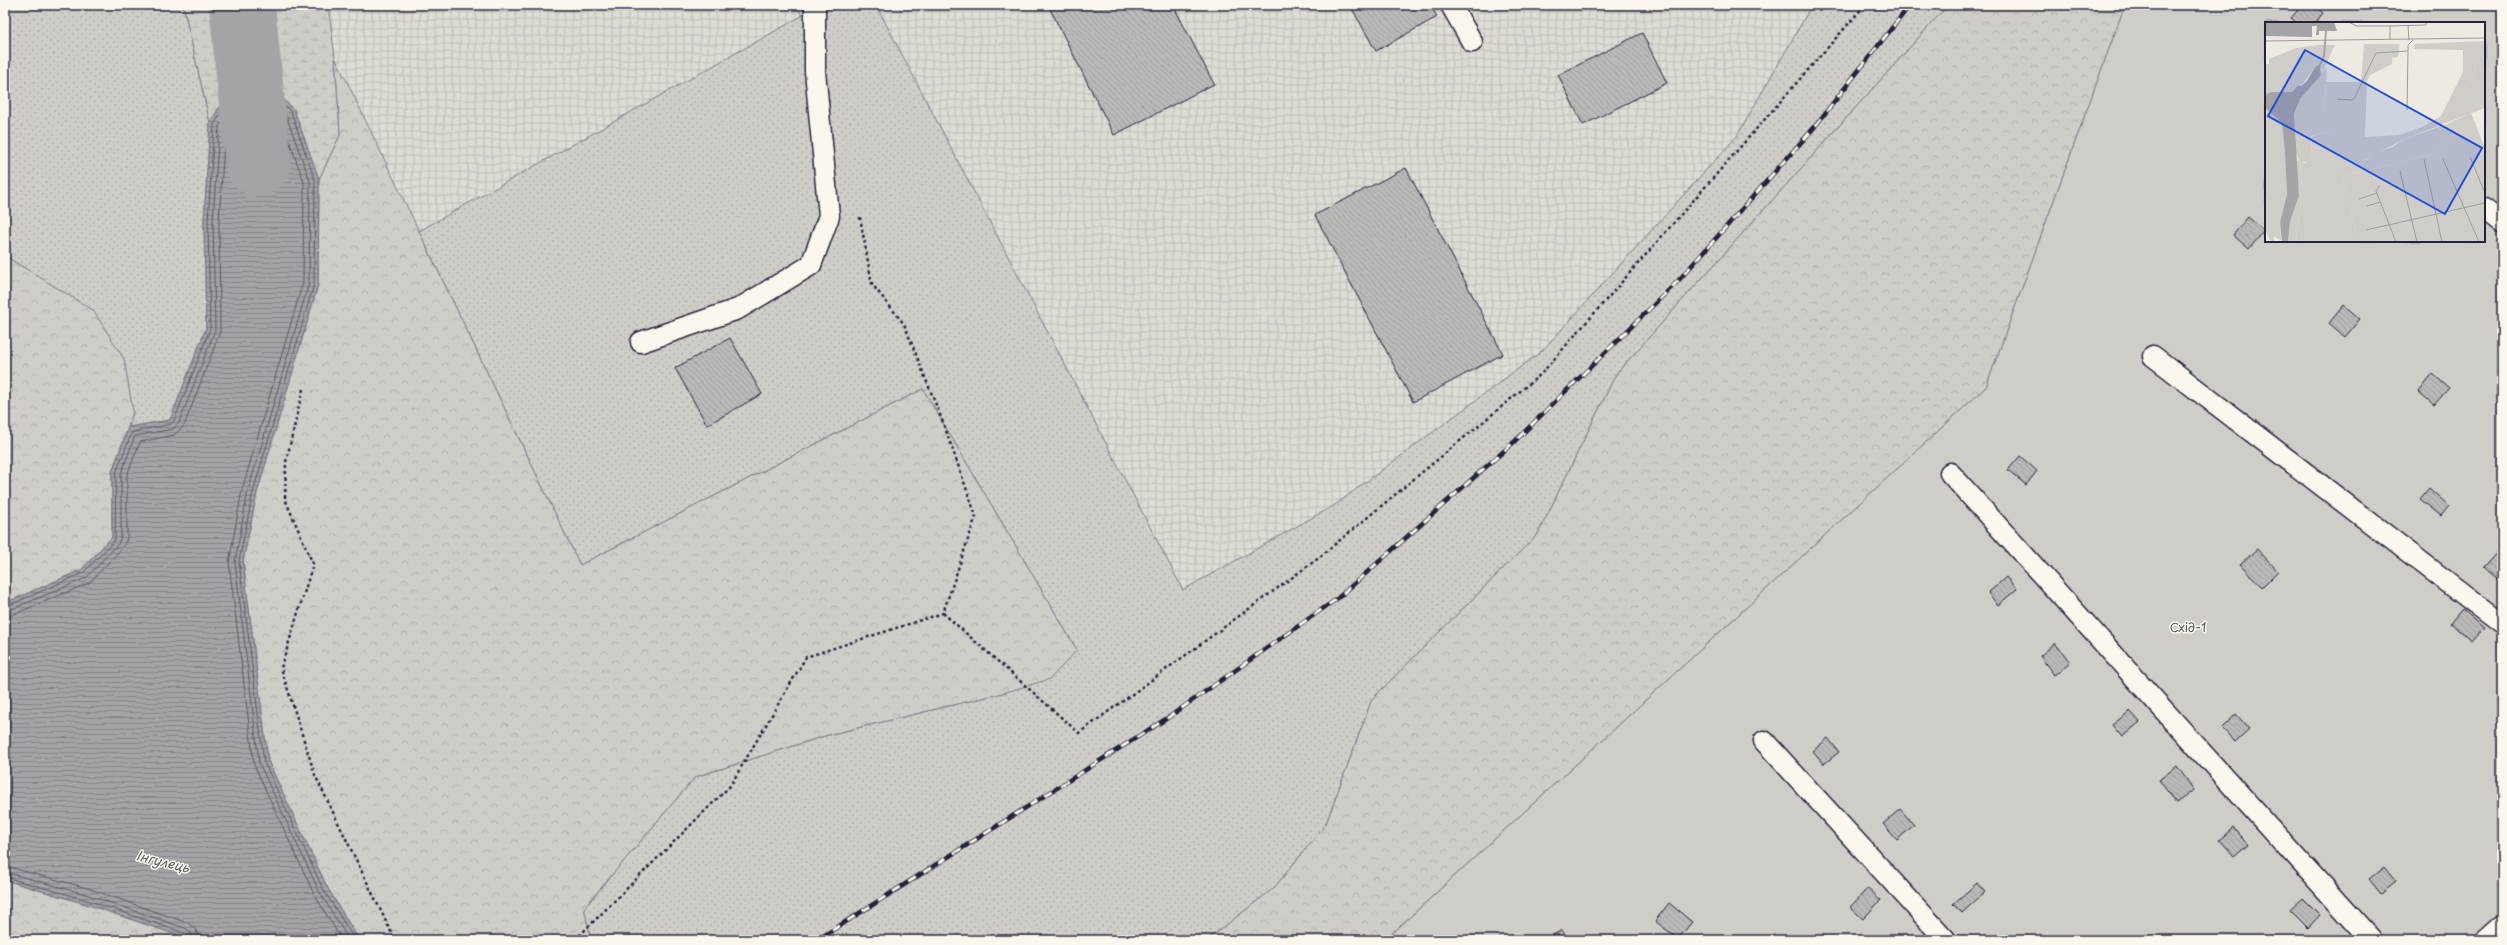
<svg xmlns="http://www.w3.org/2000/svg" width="2507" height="945" font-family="'Playpen Sans',sans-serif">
	<defs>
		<pattern id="industrial-grid" width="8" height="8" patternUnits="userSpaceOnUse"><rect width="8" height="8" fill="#dfdbd5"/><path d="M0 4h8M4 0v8" fill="none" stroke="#bfbcb8"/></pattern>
		<pattern id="grass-dots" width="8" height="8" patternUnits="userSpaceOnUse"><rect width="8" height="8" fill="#d0cdc9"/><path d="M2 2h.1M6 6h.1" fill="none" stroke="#b2b0ae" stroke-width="1.8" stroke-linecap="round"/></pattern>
		<pattern id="forest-crowns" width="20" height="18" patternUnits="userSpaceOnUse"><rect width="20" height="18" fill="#d0cdc9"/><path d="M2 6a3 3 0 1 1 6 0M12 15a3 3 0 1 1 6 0" fill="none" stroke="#b2b0ae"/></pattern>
		<pattern id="wetland-marsh" width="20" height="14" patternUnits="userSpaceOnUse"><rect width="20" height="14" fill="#d0cdc9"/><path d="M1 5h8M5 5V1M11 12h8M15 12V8" fill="none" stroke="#b2b0ae"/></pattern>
		<pattern id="water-rules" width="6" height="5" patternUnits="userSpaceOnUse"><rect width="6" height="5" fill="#a6a3a7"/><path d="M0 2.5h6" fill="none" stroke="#878489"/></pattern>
		<pattern id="building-back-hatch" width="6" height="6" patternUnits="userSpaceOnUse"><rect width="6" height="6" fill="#bcb8b8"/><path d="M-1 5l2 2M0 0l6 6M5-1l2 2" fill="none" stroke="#a19e9f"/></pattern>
	</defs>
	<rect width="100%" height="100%" fill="#eeeae2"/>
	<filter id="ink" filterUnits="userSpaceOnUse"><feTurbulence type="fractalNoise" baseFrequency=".025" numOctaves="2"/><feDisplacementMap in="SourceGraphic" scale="8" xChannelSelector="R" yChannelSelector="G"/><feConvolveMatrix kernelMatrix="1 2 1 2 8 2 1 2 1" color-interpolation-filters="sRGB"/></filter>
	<g filter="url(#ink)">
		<path fill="url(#industrial-grid)" d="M328,5H797L802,16L419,231L335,57Z
			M876,5H1812L1737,136L1542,351L1335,505L1183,590Z"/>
		<path fill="url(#grass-dots)" stroke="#797882" d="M5,5H183L210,123L204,221L206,328L170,420L129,427L133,412L93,311L5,256Z
			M797,5H876L1183,590L1335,505L1542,351L1737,136L1812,5H1948L1616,374L1538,534L1372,699L1326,824L1274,888L1207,940H591L584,908L695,777L828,735L1003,693L1077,650L923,389L580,565L419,231L802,16Z"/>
		<path fill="url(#forest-crowns)" stroke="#797882" d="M1948,5H2125L1986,387L1385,940H1207L1274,888L1326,824L1372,699L1538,534L1616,374Z
			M335,57L580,565L923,389L1077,650L1050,679L1003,693L828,735L695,777L584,908L591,940H359L327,887L268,761L243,561L257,493L318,285L319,179L340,135Z
			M5,256L93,310L124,359L133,412L112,472V537L81,570L5,603Z
			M5,880L83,903L183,937L185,940H5Z"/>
		<path fill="url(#wetland-marsh)" stroke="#797882" d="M183,5H328L335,57L340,135L319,179L294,110L239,75L210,123Z"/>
		<path fill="#d0cdc9" stroke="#797882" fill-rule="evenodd" d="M2125,5H2502V940H1385L1986,387ZM2266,23H2484V241H2266Z"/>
		<path fill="url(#water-rules)" stroke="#716f7c" d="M255,71L294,110L319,179L318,285L257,493L243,561L268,761L327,887L359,940H185L183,937L83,903L5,880V603L81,570L112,537V472L129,427L170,420L206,328L204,221L210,123L239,75Z"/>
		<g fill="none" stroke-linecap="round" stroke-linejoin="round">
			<path stroke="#575666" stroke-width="1" d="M5,607L83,573L115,540L116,473L132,432L171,424L174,421L210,329L208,221L214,125L241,79L254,76L291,112L315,180L314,284L253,492L239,561L264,762L323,889L355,940
				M5,612L86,578L118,544L121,537V474L135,436L173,429L179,423L215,330L213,221L219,126L245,83L252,82L286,115L310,181L309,283L248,491L235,562L259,763L319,891L349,940
				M5,618L89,583L124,546L127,538V475L140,442L174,435L184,426L220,332L219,221L225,128L248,89H251L281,118L304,182L303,282L242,490L229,563L254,765L314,894L342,940
				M5,866L87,888L188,923L196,930L199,940
				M5,872L85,894L185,928L191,933L193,940
				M5,877L84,899L184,933L188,940"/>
			<path stroke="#a6a3a7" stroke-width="66" d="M242,5L258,163"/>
		</g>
		<path fill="url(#building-back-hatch)" stroke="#22223b" d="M1048,5H1173L1214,84L1114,135Z
			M1350,5H1430L1437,17L1376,51Z
			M2302,5H2313L2323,13L2315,23H2297L2291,18Z
			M1642,33L1667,83L1583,125L1558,75Z
			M1406,168L1503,354L1413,402L1315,215Z
			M2248,217L2264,231L2249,249L2233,235Z
			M2344,305L2360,319L2345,337L2329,323Z
			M730,338L762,394L707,425L675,368Z
			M2433,374L2449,388L2434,405L2419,392Z
			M2020,456L2037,471L2026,485L2008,470Z
			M2429,488L2449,506L2441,516L2420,499Z
			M2257,549L2278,571L2262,587L2240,564Z
			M2498,551L2502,555V572L2497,579L2484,567Z
			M2006,577L2017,589L1998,605L1988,593Z
			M2462,609L2484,628L2472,642L2450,623Z
			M2055,643L2070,662L2054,675L2040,656Z
			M2130,711L2140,722L2122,737L2112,725Z
			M2236,714L2249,729L2235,742L2222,728Z
			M1828,738L1839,752L1824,764L1813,751Z
			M2177,766L2194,790L2176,803L2159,780Z
			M1900,809L1914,825L1897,840L1883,824Z
			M2233,828L2248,845L2234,857L2219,840Z
			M2384,867L2396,882L2381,894L2369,879Z
			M1977,883L1985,892L1962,913L1953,904Z
			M1868,888L1881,900L1863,919L1850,907Z
			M2303,898L2320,915L2308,928L2290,910Z
			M1669,903L1692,922L1678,939L1655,921Z
			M1562,930L1568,940H1546V939Z"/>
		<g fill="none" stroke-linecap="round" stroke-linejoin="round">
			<defs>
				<path id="service" d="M1451,5L1472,42
					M2484,209L2502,223
					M641,342L738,309L811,265L829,216L815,71V5
					M2153,356L2502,624
					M1950,473L2371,940
					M1764,741L1946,940
					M2485,940L2502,925"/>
			</defs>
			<use href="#service" stroke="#22223b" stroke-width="23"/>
			<path stroke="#22223b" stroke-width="2.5" stroke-dasharray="3 3" stroke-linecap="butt" d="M860,217L872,284L904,324L944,425L976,516L943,613
				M303,389L286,462L285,499L313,564L281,668L315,775L395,940
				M943,613L1079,733L1316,560L1541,374L1865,5
				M575,940L730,786L806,657L943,613"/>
			<use href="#service" stroke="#fbf7ec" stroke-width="20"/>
			<defs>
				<path id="rail" d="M817,940L1169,717L1338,598L1514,442L1678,281L1812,130L1910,5"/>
			</defs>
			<use href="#rail" stroke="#22223b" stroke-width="4.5"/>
			<use href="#rail" stroke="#fbf7ec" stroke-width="3" stroke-dasharray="9" stroke-linecap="butt"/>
		</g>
	</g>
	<g text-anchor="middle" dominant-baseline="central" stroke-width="3" stroke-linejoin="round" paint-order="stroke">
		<g font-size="12" fill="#565566" stroke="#fbf7ec">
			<text x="2188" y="627">Схід-1</text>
		</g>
		<g font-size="13" font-style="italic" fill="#575666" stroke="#fbf7ec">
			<text transform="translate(163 861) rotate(14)">Інгулець</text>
		</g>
	</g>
	<g transform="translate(2265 22)">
		<rect width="220" height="220" fill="#eeeae2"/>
		<path d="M220,19V29L211,41L208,55L197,70L216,57L220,44V86L139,117L95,140L76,143L74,149L78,154L93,220H31L37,168L35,140L40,141L47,135L46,115L59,110L70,112L59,90L61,60H96L99,22H135L133,35L127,36V42L105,53L102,59L100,115L135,113L157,105L176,94L198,50V28L149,27L150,22ZM54,23L50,45L36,64L1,49L0,54V42H4V37L31,26ZM4,137L8,138L5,151L7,164L5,175L0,172V139Z" fill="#d0cdc9"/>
		<path d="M220,29V44L216,57L219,69L215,70L211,61L203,76L197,77V70L208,55L211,41ZM24,41L29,44L35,53L33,62L27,70H6L0,73V54L4,42ZM62,45L59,90L90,91L91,116L59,110L46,114L47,135L42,140H35L30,130L29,92L35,77ZM0,86L17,101L21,140L22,172L15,200L16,219L9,214V220H6L0,208V172L6,173L4,145L8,138L0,139ZM206,91L211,103L190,111L165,133L78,154L74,149L76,143L101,138L110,131L128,125L139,117L180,103ZM65,186L71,187L78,195L81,189L83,192V206L88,212L89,220H73L67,213L66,205L56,194Z" fill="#d0cdc9"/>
		<path d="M54,23H70L56,53L57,47L50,45ZM31,136L35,140L37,168L31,220H23L25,200L34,172Z" fill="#d0cdc9"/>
		<path d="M211,103L220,127V220H93L78,154L165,133L190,111Z" fill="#d0cdc9"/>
		<path d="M0,0H69L72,9H54V13H51L52,4H47V15L0,14ZM55,43L56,53L35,77L29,92L34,173L25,200L23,220H17L15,200L22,172L20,131L17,101L0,86V73L6,70H27L33,63L36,64L42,59L50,45Z" fill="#a6a3a7"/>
		<path fill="none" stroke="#a6a3a7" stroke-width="2" d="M52,49L59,34L61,9"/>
		<path fill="none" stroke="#9c9a9f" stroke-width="1" d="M83,0L92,4H125V18M143,3L144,18M125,4L161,3V0M0,19L220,16M72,77L87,78L90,75L111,31L143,29V23L148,18M142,88L143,29M205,135L220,171M159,137L177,220M178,137L214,220M135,149L152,220M115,163L111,169L131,220M94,177L112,171M102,184L115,180M101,208L220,181"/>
		<path fill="#1d4ed8" fill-opacity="0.15" stroke="#1d4ed8" stroke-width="2" d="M40,28L217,126L180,192L3,94Z"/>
		<rect width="220" height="220" fill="none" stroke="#22223b" stroke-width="2"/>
	</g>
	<rect width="2507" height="945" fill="none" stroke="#fbf7ec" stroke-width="20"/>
	<rect x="10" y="10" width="2487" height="925" fill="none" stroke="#22223b" stroke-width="1.5" filter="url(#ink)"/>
</svg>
